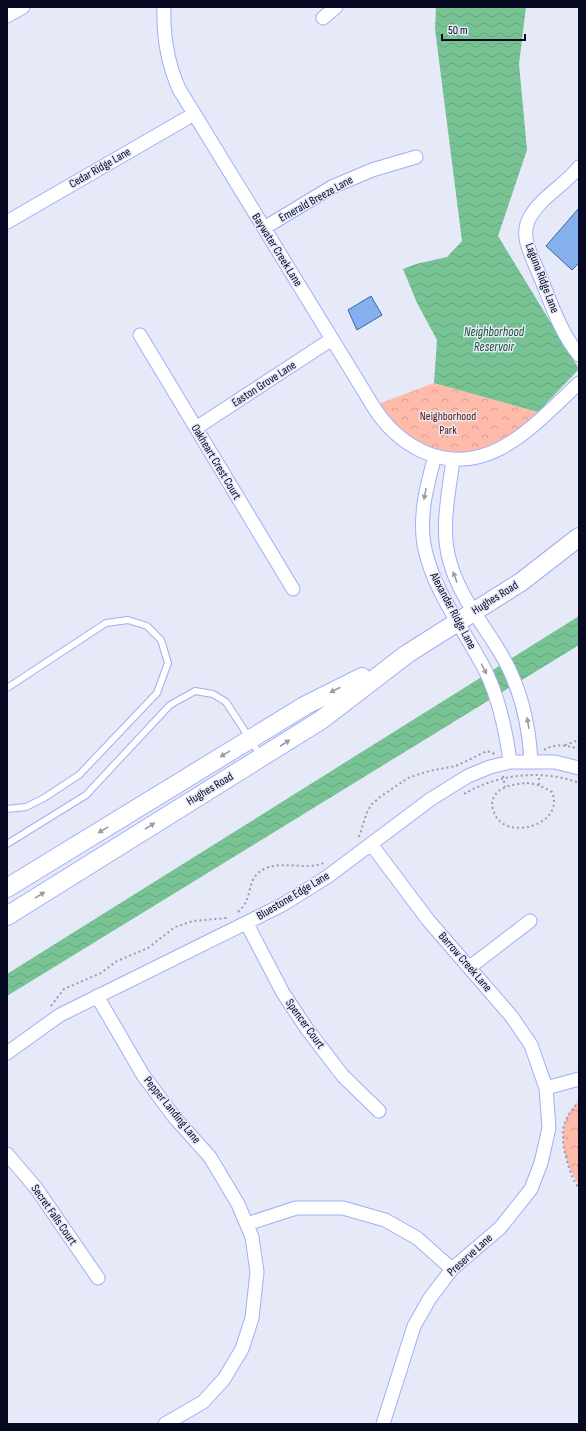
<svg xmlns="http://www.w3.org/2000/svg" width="586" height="1431" font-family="'Sofia Sans Condensed',sans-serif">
	<defs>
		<pattern id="park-crowns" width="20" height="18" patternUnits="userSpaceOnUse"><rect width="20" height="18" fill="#febba9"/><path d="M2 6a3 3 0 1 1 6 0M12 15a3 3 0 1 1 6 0" fill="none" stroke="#d89f91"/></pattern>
		<pattern id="water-waves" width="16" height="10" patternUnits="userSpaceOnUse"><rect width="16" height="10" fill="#78c394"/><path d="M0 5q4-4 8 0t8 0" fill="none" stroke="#66a67f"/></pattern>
	</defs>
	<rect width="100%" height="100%" fill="#e5e9f8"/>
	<path fill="url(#park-crowns)" d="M434,383L538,412L496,451L443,458L402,439L373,406Z
		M579,1101V1185C566,1165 556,1136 569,1113C571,1109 576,1105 579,1101Z"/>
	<path fill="url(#water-waves)" d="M436,7H526L519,64L527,150L498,236L579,369L538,412L434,383L437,340L417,303L403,269L416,264L447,257L462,241L435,29Z
		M579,616V645L7,996V974Z"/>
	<path fill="#84b1ee" stroke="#3a66a0" d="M579,208V263L572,270L546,246Z
		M371,296L382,315L357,330L348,310Z"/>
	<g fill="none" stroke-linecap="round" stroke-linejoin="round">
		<defs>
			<path id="lane" d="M7,688L106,623L128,620L147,626L161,640L168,663L157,693L79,775L44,798L26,807L7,809
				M7,844L86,795L170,705L195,691L213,694L226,702L261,756"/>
			<path id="street" d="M164,7C163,36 167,62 179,89L373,406C386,427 402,442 424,452C489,480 536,423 579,383
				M7,16L23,7
				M323,18L336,7
				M579,167C565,185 541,197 530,217C526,224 525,231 526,238C528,251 535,264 540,276C551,303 560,332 579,355
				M7,222L194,114
				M264,228L332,187L372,170L416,157
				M140,335L293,589
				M196,428L332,339
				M435,456C427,485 419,515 424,545C433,592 465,630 486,672C500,701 506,731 510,762
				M453,460C449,492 440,530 450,562C459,595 481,621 498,649C520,684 529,721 531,762
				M371,844L428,920L512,1017L531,1045L546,1088L549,1128L541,1163L531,1189L500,1228L452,1269L430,1298L414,1326L383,1424
				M247,924L283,993L307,1029L343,1076L379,1111
				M470,967L530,921
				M97,996L143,1075L175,1118L210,1157L238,1204L252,1237L257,1272L252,1318L242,1349L224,1379L203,1402L165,1424
				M7,1053L60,1015L282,905L327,877L431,799L468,776L490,767L510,762H555L579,768
				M546,1088L579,1079
				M7,1154L36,1188L98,1278
				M247,1224L296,1208H343L385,1220L417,1238L452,1269"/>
			<path id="secondary" d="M7,888L306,705L362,677
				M7,916L321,720L407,654L521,582L579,537"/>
		</defs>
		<use href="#lane" stroke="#a1aef6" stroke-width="8"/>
		<use href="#street" stroke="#a1aef6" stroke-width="15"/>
		<use href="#secondary" stroke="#a1aef6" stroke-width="20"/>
		<path stroke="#999caf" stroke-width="2" stroke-dasharray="2 3" stroke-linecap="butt" d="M565,745L579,740
			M544,750C556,743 566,745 579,749
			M503,776L505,787
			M527,783L539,785L552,792C566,826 503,842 494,812C492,807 491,802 494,797C499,786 515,784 527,783Z
			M539,785V775
			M464,794C497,774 543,769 579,783
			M359,837L367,812L372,804L380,797L408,778L429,771L456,766L487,751L495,754
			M238,912C252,900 247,885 257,874C276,856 303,873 326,862
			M51,1006L64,989L101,973L117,961L148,948L175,927L193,921L227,918
			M579,1101C572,1110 564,1119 563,1131C561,1144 570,1178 579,1188"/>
		<use href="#lane" stroke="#fff" stroke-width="6"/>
		<use href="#street" stroke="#fff" stroke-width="13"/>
		<use href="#secondary" stroke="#fff" stroke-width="18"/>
	</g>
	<defs><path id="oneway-solid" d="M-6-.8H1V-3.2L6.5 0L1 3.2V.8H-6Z"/></defs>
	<g fill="#9c9ca7">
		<use href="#oneway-solid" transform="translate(425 494) rotate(101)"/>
		<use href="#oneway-solid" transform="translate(455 577) rotate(-110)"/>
		<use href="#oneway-solid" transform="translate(484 669) rotate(62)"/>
		<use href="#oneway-solid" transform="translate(335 690) rotate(153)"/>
		<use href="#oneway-solid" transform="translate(528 723) rotate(-100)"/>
		<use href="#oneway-solid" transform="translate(285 743) rotate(-33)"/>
		<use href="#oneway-solid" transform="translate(225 754) rotate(149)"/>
		<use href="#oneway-solid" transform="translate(150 826) rotate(-32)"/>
		<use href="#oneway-solid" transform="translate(103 830) rotate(149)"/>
		<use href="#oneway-solid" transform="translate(40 895) rotate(-32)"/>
	</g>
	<g text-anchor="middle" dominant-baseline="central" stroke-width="3" stroke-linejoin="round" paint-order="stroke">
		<g font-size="12" fill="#070822" stroke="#e5e9f8">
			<text transform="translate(100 168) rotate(-30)">Cedar Ridge Lane</text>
			<text transform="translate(316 199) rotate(-29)">Emerald Breeze Lane</text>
			<text transform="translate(277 250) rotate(58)">Baywater Creek Lane</text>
			<text transform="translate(542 278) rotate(69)">Laguna Ridge Lane</text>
			<text transform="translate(264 384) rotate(-33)">Easton Grove Lane</text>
			<text transform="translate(216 462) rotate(59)">Oakheart Crest Court</text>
			<text transform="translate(495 598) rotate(-32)">Hughes Road</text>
			<text transform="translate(453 611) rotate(62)">Alexander Ridge Lane</text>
			<text transform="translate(210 789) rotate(-31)">Hughes Road</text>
			<text transform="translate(293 896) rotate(-31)">Bluestone Edge Lane</text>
			<text transform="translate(465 962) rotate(49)">Barrow Creek Lane</text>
			<text transform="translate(305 1024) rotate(54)">Spencer Court</text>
			<text transform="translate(172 1110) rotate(51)">Pepper Landing Lane</text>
			<text transform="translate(54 1215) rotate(55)">Secret Falls Court</text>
			<text transform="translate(470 1255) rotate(-42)">Preserve Lane</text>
		</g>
		<g font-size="12" fill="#5f1905" stroke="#e5e9f8">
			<text x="448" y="416">Neighborhood<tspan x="448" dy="14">Park</tspan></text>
		</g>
		<g font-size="13" font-style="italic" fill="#1a5233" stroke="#e5e9f8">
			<text x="494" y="332">Neighborhood<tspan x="494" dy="15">Reservoir</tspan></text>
		</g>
	</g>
	<rect width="586" height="1431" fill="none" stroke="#070822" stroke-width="16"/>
	<path d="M442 34v6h83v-6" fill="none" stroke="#070822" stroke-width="2"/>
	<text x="448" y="34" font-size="12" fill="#070822" stroke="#e5e9f8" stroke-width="3" paint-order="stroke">50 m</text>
</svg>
